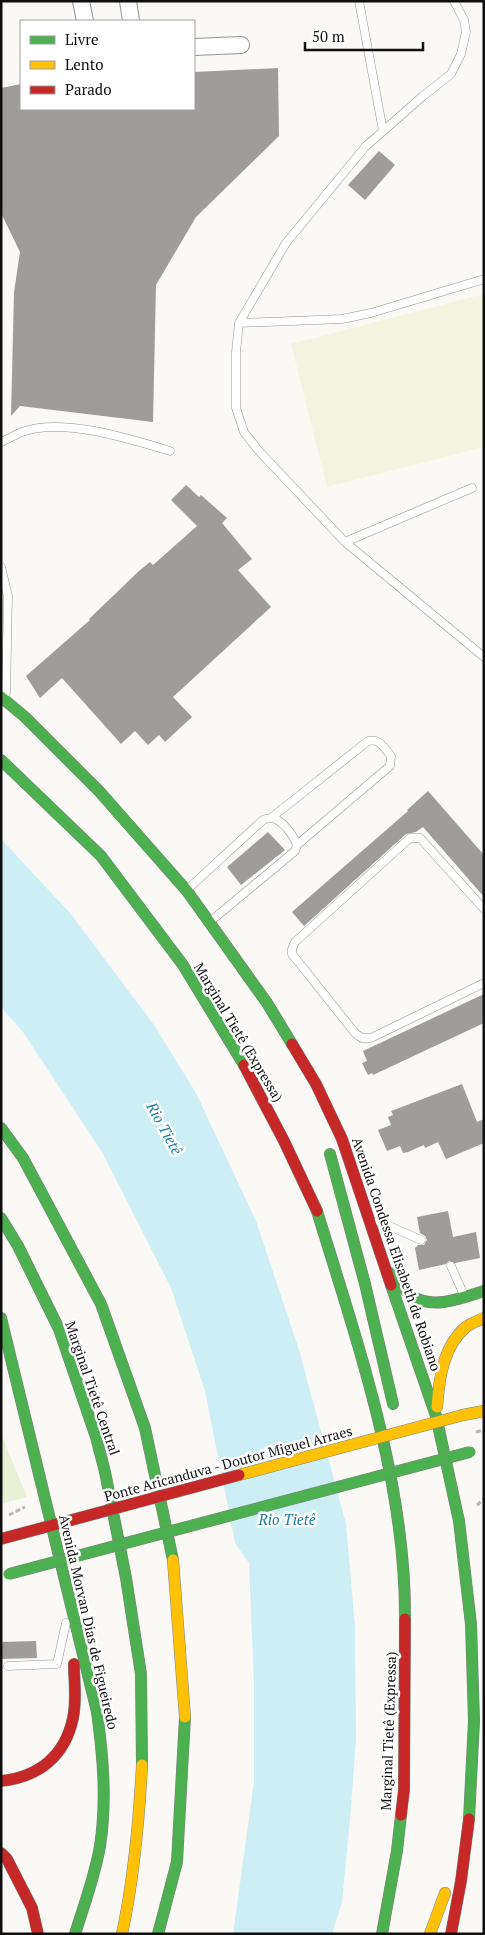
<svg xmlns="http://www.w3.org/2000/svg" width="485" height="1935" font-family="'PT Serif',serif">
	<rect width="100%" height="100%" fill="#fbf9f5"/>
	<path fill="#e9f0d6" d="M1,1434L27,1497L1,1504Z"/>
	<path fill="#f2f4e0" d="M484,294V447L327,487L291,344Z"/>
	<path fill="#cdeef4" d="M1,839L70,913L154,1025L196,1093L256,1221L299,1350L346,1524L355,1627L356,1740L350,1819L342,1902L332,1934H233L254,1782V1684L249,1563L235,1543L205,1391L171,1288L102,1152L23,1032L1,1007Z"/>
	<path fill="#9f9d9a" d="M278,68L279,136L196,217L156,285L153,422L20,406L11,416L14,292L20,252L1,213V88L21,84V109H194V72Z
		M379,151L395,165L365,200L348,185Z
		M186,485L199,497L201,495L227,518L222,523L252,559L238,570L271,607L173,697L192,717L165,742L159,735L148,745L135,731L121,744L62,678L40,698L26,676L90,620L89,619L139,571L150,562L153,565L197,526L171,500Z
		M428,791L484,855V897L423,827L416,832L406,834L304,926L292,912L408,811L407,810Z
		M268,832L285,850L241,885L227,867Z
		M484,994V1023L373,1075L372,1073L368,1075L362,1063L367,1061L363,1051Z
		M462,1084L477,1122L484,1119V1143L446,1159L438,1142L425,1148L424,1145L408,1152L403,1153L400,1146L387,1151L378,1130L391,1125L388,1117L393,1115L391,1111Z
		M448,1211L453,1237L476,1232L480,1258L455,1263L449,1261L446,1264L419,1270L415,1248L418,1245H424L427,1240L425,1236L420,1233L417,1217Z
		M36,1641L37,1658L1,1659V1642Z"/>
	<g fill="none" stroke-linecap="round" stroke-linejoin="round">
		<defs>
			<path id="lane" d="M359,1L383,131
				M454,1L464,20L466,32L461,54L451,74L423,96L365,147L286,243L239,323L236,352V408L244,432L258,450L345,542L484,657
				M239,323L342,319L371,313L484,279
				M1,442C8,439 15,435 22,432C62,417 131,439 170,451
				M345,542L472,488
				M1,567L8,596L6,693
				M271,818L368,741C380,738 384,748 391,756L390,766L297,845
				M190,887L263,820C264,819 270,818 271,818C282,819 294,836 297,845L295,851L212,920
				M484,909L420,838H410L295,942L292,949V954L355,1033L362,1038H371L484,983
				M378,1221L421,1240
				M451,1266L463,1293
				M8,1666L57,1664L66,1623"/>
			<path id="street" d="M81,1L85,21
				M128,1L131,21
				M194,47L241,45"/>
			<path id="fast" d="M1,697L25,717L99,791L187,891L267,1003L292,1044
				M1,760L101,856L183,965L244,1065
				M1,1128L23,1158L101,1304L145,1428L173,1560
				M330,1154L365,1284L393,1404
				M317,1211C357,1342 406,1481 405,1619
				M1,1218L18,1246L59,1329L96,1437L105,1472L126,1578L141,1674L142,1765
				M390,1273C397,1280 403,1290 412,1296C433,1310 462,1298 484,1291
				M391,1285L436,1416L459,1521L471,1624L474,1721L469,1819
				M1,1318L97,1712C103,1756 107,1801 100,1846C95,1876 84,1905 75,1934
				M158,1934L177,1862L185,1717
				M382,1934L397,1851L401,1815"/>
			<path id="slow" d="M437,1407C439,1379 443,1346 466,1327C471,1323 478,1321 484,1318
				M463,1415L484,1411
				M173,1560L185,1717
				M122,1934C134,1878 139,1822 142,1765
				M430,1934L445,1893"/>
			<path id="jam" d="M292,1044L316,1084L342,1139L391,1285
				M244,1065L284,1141L317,1211
				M1,1781C39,1777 65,1756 73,1718C77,1700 74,1682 74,1664
				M401,1815L404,1790L405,1619
				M1,1853L7,1859L32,1908L38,1934
				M451,1934L461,1881L469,1819"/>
		</defs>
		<use href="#lane" stroke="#959493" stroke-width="9"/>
		<use href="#street" stroke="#959493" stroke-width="18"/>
		<use href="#fast" stroke="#838280" stroke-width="12"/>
		<use href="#slow" stroke="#838280" stroke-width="12"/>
		<use href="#jam" stroke="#838280" stroke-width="12"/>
		<path stroke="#b9b8b8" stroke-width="3" stroke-dasharray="5 2.5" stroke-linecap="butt" d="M477,1505L484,1499
			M9,1515L25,1507"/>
		<use href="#lane" stroke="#fefefe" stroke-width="8"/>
		<use href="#street" stroke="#fefefe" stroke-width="16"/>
		<use href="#fast" stroke="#4caf50" stroke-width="11"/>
		<use href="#slow" stroke="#ffc107" stroke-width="11"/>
		<use href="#jam" stroke="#c62828" stroke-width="11"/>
		<defs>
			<path id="fast-bridge" d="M9,1574L470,1452"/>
			<path id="slow-bridge" d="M239,1475L463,1415"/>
			<path id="jam-bridge" d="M1,1539L239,1475"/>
		</defs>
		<use href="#fast-bridge" stroke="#838280" stroke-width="12" stroke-linecap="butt"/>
		<use href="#slow-bridge" stroke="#838280" stroke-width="12" stroke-linecap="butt"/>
		<use href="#jam-bridge" stroke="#838280" stroke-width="12" stroke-linecap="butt"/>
		<path stroke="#b9b8b8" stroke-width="3" stroke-dasharray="5 2.5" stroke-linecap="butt" d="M476,1432L484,1430"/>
		<use href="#fast-bridge" stroke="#4caf50" stroke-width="11"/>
		<use href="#slow-bridge" stroke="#ffc107" stroke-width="11"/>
		<use href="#jam-bridge" stroke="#c62828" stroke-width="11"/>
	</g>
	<g text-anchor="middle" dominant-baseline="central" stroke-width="5" stroke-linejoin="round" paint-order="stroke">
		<g font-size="14" fill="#0f0f0f" stroke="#fff">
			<text transform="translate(239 1032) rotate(59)">Marginal Tietê (Expressa)</text>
			<text transform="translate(397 1254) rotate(71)">Avenida Condessa Elisabeth de Robiano</text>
			<text transform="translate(93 1388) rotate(71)">Marginal Tietê Central</text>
			<text transform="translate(228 1463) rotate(-15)">Ponte Aricanduva - Doutor Miguel Arraes</text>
			<text transform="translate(89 1622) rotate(77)">Avenida Morvan Dias de Figueiredo</text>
			<text transform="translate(388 1731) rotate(-88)">Marginal Tietê (Expressa)</text>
		</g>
		<g font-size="15" font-style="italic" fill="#1c7c9e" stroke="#fff">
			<text transform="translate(165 1128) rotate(61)">Rio Tietê</text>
			<text x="287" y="1519">Rio Tietê</text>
		</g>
	</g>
	<rect width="485" height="1935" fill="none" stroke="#0f0f0f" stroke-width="5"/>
	<rect x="20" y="20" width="175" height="90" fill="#ffffff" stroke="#9f9f9f"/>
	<rect x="30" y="36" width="25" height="8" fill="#4caf50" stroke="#9f9f9f"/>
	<text x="65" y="45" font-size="15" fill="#0f0f0f">Livre</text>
	<rect x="30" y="61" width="25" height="8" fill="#ffc107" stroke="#9f9f9f"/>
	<text x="65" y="70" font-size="15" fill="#0f0f0f">Lento</text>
	<rect x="30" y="86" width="25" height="8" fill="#c62828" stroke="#9f9f9f"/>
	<text x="65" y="95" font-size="15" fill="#0f0f0f">Parado</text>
	<path d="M305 42v8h118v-8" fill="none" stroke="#0f0f0f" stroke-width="2.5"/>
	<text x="312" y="42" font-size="15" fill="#0f0f0f" stroke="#ffffff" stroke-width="4" paint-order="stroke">50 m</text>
</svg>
